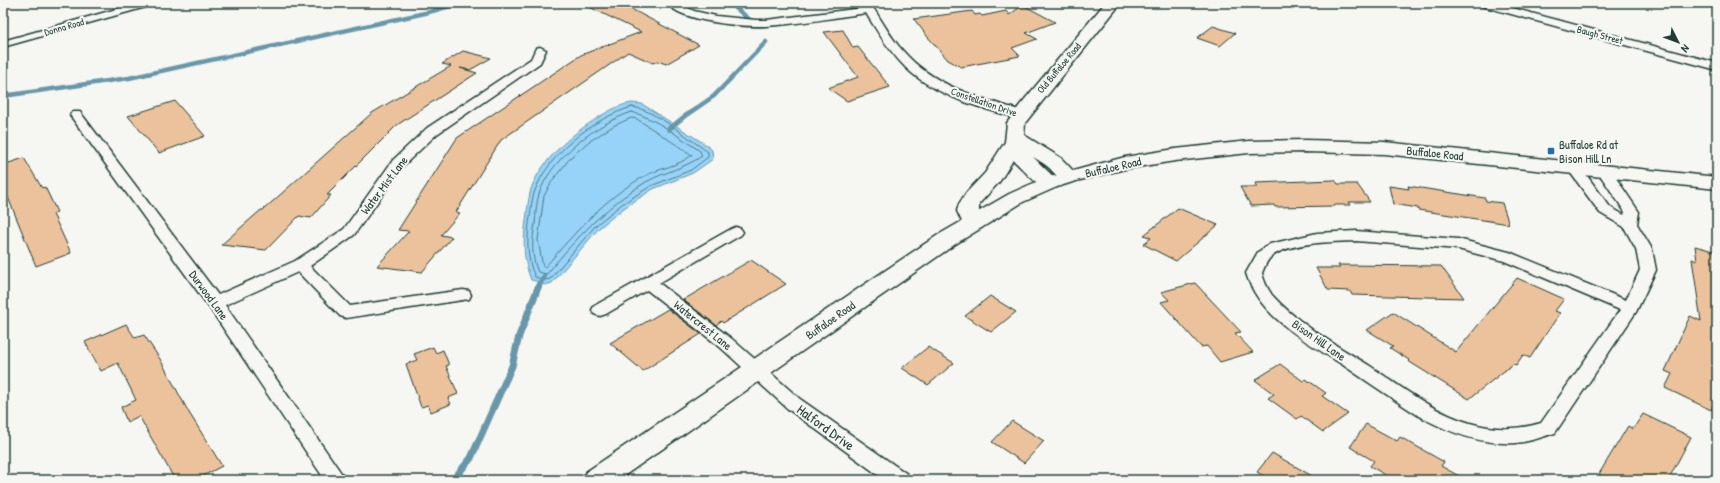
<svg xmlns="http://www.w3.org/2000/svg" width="1720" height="483" font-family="'Patrick Hand',sans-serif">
	<rect width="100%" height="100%" fill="#f6f6f2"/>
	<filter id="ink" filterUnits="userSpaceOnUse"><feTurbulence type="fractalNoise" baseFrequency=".025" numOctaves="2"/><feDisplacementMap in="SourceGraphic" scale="8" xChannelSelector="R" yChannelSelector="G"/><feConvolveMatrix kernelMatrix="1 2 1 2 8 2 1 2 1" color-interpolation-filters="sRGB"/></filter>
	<g filter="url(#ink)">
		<path fill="#97d3f8" stroke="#6797aa" d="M632,103L642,104L705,144L712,150L713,159L693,173L653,189L624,208L599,228L552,283L544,285L540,282L531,280C523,260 523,242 526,220C527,211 528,202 530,193C536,166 570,135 593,121C605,113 617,105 632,103Z"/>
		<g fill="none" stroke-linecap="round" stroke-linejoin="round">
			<path stroke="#4f7982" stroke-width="1" d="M632,107C654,109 689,139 708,152V157L691,170L651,186L622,204L596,225L550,279L545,280L535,277C527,260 527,242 529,223C531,213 531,203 534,193C548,154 593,118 632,107Z
				M632,112C657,119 679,137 700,151L702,156C685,168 664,172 646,182C607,205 575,239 547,274L538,272C531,257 532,240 535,224C536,214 536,204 539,194C551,158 597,123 632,112Z
				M632,118L637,119L692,155C679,166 660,168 645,176C604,198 575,233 545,267H543L538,240L544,196L552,181L571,157L587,143L613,126Z"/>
			<path stroke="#6797aa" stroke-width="4.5" d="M730,3L750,20
				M3,96L129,78L425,13L461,3
				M670,128L685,116L714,96L766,42"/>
			<path stroke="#6797aa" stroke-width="5.5" d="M669,129L671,127
				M538,286L544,277"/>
			<path stroke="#6797aa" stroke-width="7" d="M453,480L471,458L512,366L519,336L539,285"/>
		</g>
		<path fill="#ebc29b" stroke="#1f3d34" d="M581,3H620L699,45L666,64L658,61L653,63L628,52L501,140L456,212L460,213L441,235L452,237L422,272L377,266L409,231L398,230L457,138L581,55L641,32Z
			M1023,5L1055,22L1026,33L1037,39L1012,48L1020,56L961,67L948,60L927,36L914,19L972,11L975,15L980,14L982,16L1006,11L1009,15Z
			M1213,26L1235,33L1220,46L1197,38Z
			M843,30L853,48L858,47L890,87L847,101L828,88L858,77L824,32Z
			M463,51L491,58L470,70L460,68L477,73L397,125L327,195H331L311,218L299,216L266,250L221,245L261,210H263L372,113L451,66L442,64Z
			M175,101L205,136L159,153L128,116Z
			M24,158L42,188L45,187L57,212L53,214L71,253L36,266L3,185V165Z
			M1335,180L1338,184H1357L1370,202H1349L1351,205H1334L1335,206L1275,207L1274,205L1251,206L1240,187H1257L1255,183Z
			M1389,186L1409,189L1408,186L1485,198L1486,201L1502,203L1509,224L1418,210V208L1393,204Z
			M1178,208L1218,225L1176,261L1143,244L1151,238L1144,235Z
			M1695,246L1717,252V396L1711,410L1665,388L1672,374L1665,371L1690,316L1701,321L1692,259L1697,261Z
			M751,260L786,284L723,323L721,321L716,325L683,300Z
			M1338,265L1441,266L1464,298L1352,295L1350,291L1328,290L1316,268H1340Z
			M1517,278L1564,299L1555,311L1560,313L1530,358L1523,355L1516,365L1513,364L1469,399L1408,361L1409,360L1390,348L1393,346L1367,330L1393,312L1456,352Z
			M1195,283L1241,332L1235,333L1253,352L1220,362L1207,346L1201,347L1161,302L1169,300L1161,292Z
			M990,296L1016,312L991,332L965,316Z
			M668,309L701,334L643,371L610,343Z
			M126,324L135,338L144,335L160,359L188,411L222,466L195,480H175L139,416L127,422L121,407L136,400L118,363L101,371L85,342Z
			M433,347L436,353L443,350L449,365L446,366L458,394L448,398L451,404L431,412L428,405L421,407L406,364L417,360L414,354Z
			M928,347L954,363L928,385L902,368Z
			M1280,364L1303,381L1306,379L1326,393L1322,396L1348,414L1323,432L1301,416L1297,419L1268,398L1274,394L1255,380Z
			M1643,414L1691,437L1668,480H1610L1599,474L1628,426L1633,429Z
			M1012,421L1044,441L1024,463L992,442Z
			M1366,424L1397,441L1400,437L1444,462L1441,466L1466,480H1394L1370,466L1374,461L1350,447Z
			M1272,453L1319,480H1270L1257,472Z"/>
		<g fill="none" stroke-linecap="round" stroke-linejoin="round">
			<defs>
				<path id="street" d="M138,3H154L153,5L3,47V41Z
					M667,3H679L694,11L716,16L756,20H766L863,8L860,3H870C881,19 890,37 903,51C934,87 982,99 1026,112L1028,115L1026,118L1022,119C983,109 935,96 906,68C890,52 878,33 866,13C833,18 799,24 766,26C743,27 681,22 667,3Z
					M1477,3H1494L1717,63V70L1478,5Z
					M540,47L546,50L540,63L437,134L403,166L354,235L310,266L350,306L463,290L469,291L471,295L469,299L346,318L340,316L298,272L225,305L346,480H325L209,307L70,115L72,112H80L218,295L295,261L344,229L393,160L427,128L531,59L536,48Z
					M1574,164L1579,165L1610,207L1624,215L1625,212L1598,172L1600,169H1610L1639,212L1637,224L1652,249L1656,270L1636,312L1555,433C1542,437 1529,442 1516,443C1481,445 1448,432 1419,416C1393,399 1368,382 1343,365C1306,341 1259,317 1246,273L1258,252L1270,244L1317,233L1356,231L1458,239L1509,252L1626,300L1640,270L1636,249L1624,227L1600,213L1567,168L1569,165ZM1356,241L1458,249L1504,261L1620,310L1541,423C1518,430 1493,430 1470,423C1433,412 1401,387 1370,366C1336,345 1299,325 1272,295C1267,288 1264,281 1262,273C1264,268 1267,260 1271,257C1289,242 1333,242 1356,241Z
					M736,227L741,229L743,232L741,235L659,283L732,339L800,399L907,474L910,480H885L788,409L720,347L647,290L606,314L600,316L594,314L592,310L594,306L731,229Z"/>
				<path id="secondary" d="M1105,3H1121L1025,123L1024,135L1061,158L1079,177L1076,181C1059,185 1058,175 1047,166C1043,163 1038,160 1033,157L1060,183L1057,187C1039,192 1026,171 1013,160L1000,181L979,204V211L984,223L981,228L973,230L965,228L957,211L959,204L966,193L985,173L1005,142L1007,123L1020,105Z"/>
				<path id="primary" d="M1305,140L1384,142L1717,177V189L1384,154L1305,152L1249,153L1175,161L1125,169L1076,181L1057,187L1023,202L954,245L618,480H582L586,472L938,235L1009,194L1043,179L1125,157L1175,149L1249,141Z"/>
			</defs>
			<use href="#street" stroke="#1f3d34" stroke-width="3"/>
			<use href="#secondary" stroke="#1f3d34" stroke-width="3"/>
			<use href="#primary" stroke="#1f3d34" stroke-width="3"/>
			<use href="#street" fill="#f6f6f2" fill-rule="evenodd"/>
			<use href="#secondary" fill="#f6f6f2" fill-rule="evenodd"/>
			<use href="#primary" fill="#f6f6f2" fill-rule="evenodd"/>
		</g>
	</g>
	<rect fill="#1f6fb2" stroke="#f6f6f2" stroke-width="1.5" x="1547" y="147" width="8" height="8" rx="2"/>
	<g text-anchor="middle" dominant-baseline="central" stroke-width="4" stroke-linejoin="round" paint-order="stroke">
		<g font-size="10" fill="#1f3d34" stroke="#f6f6f2">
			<text transform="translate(64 27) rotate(-16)">Donna Road</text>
			<text transform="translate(1600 35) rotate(15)">Baugh Street</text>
			<text transform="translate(1059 68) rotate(-50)">Old Buffaloe Road</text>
			<text transform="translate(984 102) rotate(19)">Constellation Drive</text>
		</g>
		<g font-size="12" fill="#1f3d34" stroke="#f6f6f2" text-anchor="start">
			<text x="1559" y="144">Buffaloe Rd at<tspan x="1559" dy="14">Bison Hill Ln</tspan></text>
		</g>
		<g font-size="12" fill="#1f3d34" stroke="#f6f6f2">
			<text transform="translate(1435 153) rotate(6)">Buffaloe Road</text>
			<text transform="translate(1113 167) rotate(-13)">Buffaloe Road</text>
			<text transform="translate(384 185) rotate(-53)">Water Mist Lane</text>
			<text transform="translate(209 295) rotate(54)">Durwood Lane</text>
			<text transform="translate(830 320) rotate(-35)">Buffaloe Road</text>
			<text transform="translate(703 325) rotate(39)">Watercrest Lane</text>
			<text transform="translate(1319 340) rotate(35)">Bison Hill Lane</text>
		</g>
		<g font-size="14" fill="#1f3d34" stroke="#f6f6f2">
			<text transform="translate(826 427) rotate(36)">Halford Drive</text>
		</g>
	</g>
	<rect width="1720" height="483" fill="none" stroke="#f6f6f2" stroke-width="16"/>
	<rect x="8" y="8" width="1704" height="467" fill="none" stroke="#1f3d34" stroke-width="1.5" filter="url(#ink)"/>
	<g transform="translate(1678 42) rotate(132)" stroke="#f6f6f2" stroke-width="3" paint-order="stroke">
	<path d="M0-3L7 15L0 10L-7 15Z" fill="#1f3d34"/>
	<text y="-6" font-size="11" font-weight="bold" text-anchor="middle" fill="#1f3d34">N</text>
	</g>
</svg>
